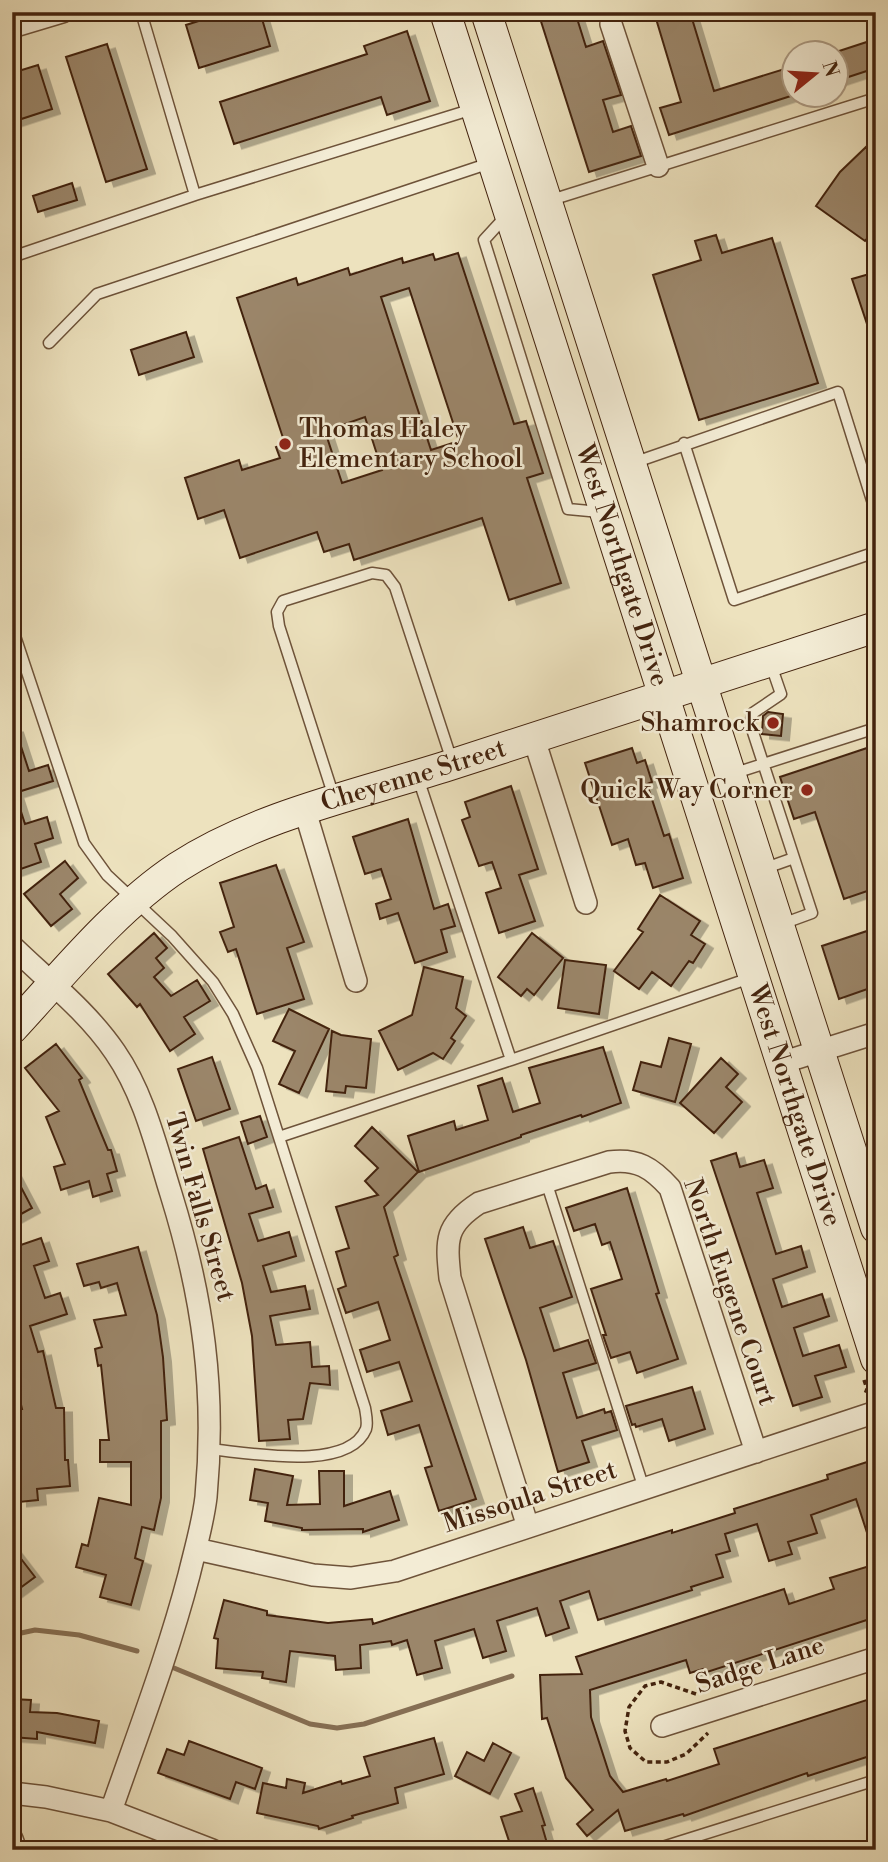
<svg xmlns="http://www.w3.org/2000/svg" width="888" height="1862" font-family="'Libre Bodoni',serif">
	<defs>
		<filter id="shadow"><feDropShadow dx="8" dy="4.5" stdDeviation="0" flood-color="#0004"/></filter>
	</defs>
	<rect width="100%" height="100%" fill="#ede2be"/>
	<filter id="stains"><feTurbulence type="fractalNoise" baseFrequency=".00286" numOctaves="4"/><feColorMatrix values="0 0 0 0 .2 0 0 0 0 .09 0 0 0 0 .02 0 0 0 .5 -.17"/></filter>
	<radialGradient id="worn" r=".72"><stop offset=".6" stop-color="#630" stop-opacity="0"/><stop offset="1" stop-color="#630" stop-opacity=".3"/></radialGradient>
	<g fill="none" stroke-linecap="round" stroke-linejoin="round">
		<path stroke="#866f54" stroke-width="5" d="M12,1635L35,1630L79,1635L137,1651
			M174,1668L310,1724L337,1728L364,1724L512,1676"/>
	</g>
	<path fill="#9b866a" stroke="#43230e" stroke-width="2" fill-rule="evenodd" filter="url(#shadow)" d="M227,12H260L270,46L199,68L186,25Z
		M538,12H575L586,47L603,41L621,95L603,100L613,132L631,126L641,156L589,172Z
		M654,12H690L714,91L794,66V95L669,135L660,108L681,102Z
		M407,31L430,101L387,115L381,97L234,144L220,102L367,54L364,46Z
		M876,39V68L836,81V52Z
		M107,44L147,169L106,182L66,57Z
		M38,65L52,109L12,122V73Z
		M866,147L876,157V227L865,241L816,206L840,172Z
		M72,183L77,200L38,212L33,196Z
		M716,235L722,253L772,238L818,383L699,420L653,275L701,260L695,241Z
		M458,253L514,424L526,421L543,473L527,478L561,583L509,600L482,518L354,560L349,544L324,552L317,532L240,558L224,510L198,519L185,478L239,460L242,470L280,458L276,447L285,444L237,298L296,278L298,285L348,268L350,275L402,258L403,263L433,254L435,260ZM409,288L459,441L431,450L381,297ZM365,417L382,470L342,483L325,431Z
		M876,272V342H873L852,279Z
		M186,332L194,357L139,375L131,350Z
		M768,712L783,714L781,736L762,734L763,716Z
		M12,728H15L29,771L48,765L53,781L15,793L25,824L47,817L53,838L35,844L41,862L12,872Z
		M876,745V888L844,899L815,812L794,819L780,777Z
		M632,748L637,763L645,760L652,782L647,784L664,836L669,834L683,878L653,888L645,863L636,865L628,839L612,845L585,763Z
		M511,786L538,869L519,875L535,921L499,933L486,893L501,888L492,862L479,866L462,820L470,817L465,802Z
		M408,819L434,909L448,904L455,926L441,930L447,952L415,963L398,913L380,919L376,904L391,899L381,869L365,874L353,837Z
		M65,861L78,878L60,894L72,909L51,926L24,894Z
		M276,865L304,942L287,948L304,999L257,1014L236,949L228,952L220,932L234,927L220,883Z
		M660,895L700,921L691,935L705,944L693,963L689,961L671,986L652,972L639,989L614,971L643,932L638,929Z
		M876,928V986L839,999L822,946Z
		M154,933L167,948L156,958L164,968L154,977L171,996L197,980L210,1001L184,1017L195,1034L170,1051L140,1004L137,1007L108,974Z
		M532,933L563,958L534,995L527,989L521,996L498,977Z
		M565,960L606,965L599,1014L558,1008Z
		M424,967L463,977L456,1008L466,1016L451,1038L455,1041L443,1059L433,1053L398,1070L379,1031L412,1015Z
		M289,1009L329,1029L299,1093L279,1084L295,1051L273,1041Z
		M332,1031L341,1035L371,1039L366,1088L346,1086L345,1093L326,1091Z
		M669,1038L691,1044L675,1102L633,1090L641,1062L661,1067Z
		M56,1044L82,1078L79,1080L108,1150H111L117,1171L107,1174L112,1191L93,1197L89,1181L61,1190L54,1167L65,1164L46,1117L59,1111L25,1068Z
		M603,1047L621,1103L582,1117L581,1115L521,1135V1137L419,1172L408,1136L454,1121L456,1130L488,1120L478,1086L502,1078L513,1112L540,1103L529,1068Z
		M212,1057L230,1109L196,1121L178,1069Z
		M721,1058L738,1074L726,1087L742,1102L714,1133L680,1103Z
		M260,1116L267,1137L248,1144L241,1122Z
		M372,1127L418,1172L384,1207L398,1255L394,1257L476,1499L439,1511L425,1468L432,1466L419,1425L388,1435L381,1411L412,1401L399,1362L367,1372L360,1350L390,1340L378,1302L346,1313L338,1289L346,1286L336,1252L349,1248L336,1207L378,1195L365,1181L378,1168L355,1146Z
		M239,1137L256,1189L266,1185L273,1207L249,1214L258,1241L289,1232L296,1256L263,1266L271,1292L305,1286L310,1309L270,1316L276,1345L310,1342L312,1367L329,1366L330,1385L310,1383L303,1419L288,1420L290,1439L259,1441L252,1336L242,1283L203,1149Z
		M736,1153L740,1167L764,1160L773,1188L757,1193L776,1254L801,1246L807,1267L773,1279L782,1307L822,1294L829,1316L794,1328L803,1356L839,1345L846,1367L815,1376L822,1397L793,1406L711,1161Z
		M12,1170L32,1208L12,1219Z
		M627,1188L659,1293L656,1294L678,1359L637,1373L630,1352L611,1358L603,1335H606L591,1289L622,1279L610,1242L602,1245L595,1224L574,1231L566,1208Z
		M523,1227L530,1248L553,1241L572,1297L540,1308L554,1351L588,1340L596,1363L563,1373L577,1418L604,1409L605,1413L611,1411L617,1430L582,1441L589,1462L558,1472L526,1360L485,1239Z
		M41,1238L49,1261L34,1266L45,1298L60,1293L67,1314L30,1326L38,1352L43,1351L56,1408H64L65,1460H68L70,1486L37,1489L38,1500L19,1502L16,1409H22L12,1366V1248Z
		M138,1247L157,1315L163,1357L167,1420L161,1421V1498L154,1530L142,1527L135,1558L143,1561L131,1605L100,1597L106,1575L76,1567L82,1544L88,1546L99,1498L131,1505V1462H100V1440H109L101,1365L98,1366L95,1349L102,1347L94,1320L126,1315L117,1283L101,1288L99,1282L84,1286L77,1264Z
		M692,1387L705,1429L669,1441L662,1419L636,1427L635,1424L632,1425L626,1406Z
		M870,1461L876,1480V1551H873L856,1499L811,1515L817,1533L788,1542L792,1554L769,1561L757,1524L725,1534L730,1551L716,1555L723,1577L691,1587L692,1590L598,1620L589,1591L560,1601L569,1628L546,1636L537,1608L497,1621L506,1651L483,1658L474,1629L435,1641L442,1668L417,1675L407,1640L392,1645L391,1641L360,1645L361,1668L336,1670L335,1656L290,1651L286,1682L262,1678L263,1672L216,1668L218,1639L214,1638L224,1600L267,1611V1615L328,1623L372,1619L373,1624L672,1530V1533L735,1513L734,1509L828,1479L827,1475Z
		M255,1469L293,1476L287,1505L320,1504L319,1471H344V1506L390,1491L399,1520L363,1532V1529L302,1530V1528L265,1521L268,1503L250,1500Z
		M12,1547L35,1577L12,1594Z
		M876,1564V1617L704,1673L703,1669L690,1673L686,1660L590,1690L591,1717L610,1776L623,1792L666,1779L667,1781L719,1764L714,1749L876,1697V1754L808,1776L807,1773L684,1816L683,1814L625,1831L618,1810L587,1836L577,1824L593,1810L566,1778L547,1718L542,1719L540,1675L582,1674L576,1657L784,1589L789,1604L834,1589L830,1578Z
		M12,1699L31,1700L30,1712L57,1713L99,1721L95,1743L37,1732V1739L12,1737Z
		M434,1738L444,1774L395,1788L398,1803L352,1816L353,1818L319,1829L318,1826L257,1813L263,1783L286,1788L287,1779L305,1783L303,1793L341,1781L342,1784L370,1776L364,1757Z
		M189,1741L262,1768L255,1789L236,1782L230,1799L158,1773L167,1749L184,1755Z
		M493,1743L511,1753L490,1794L455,1776L467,1752L484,1761Z
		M533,1788L545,1825L542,1826L549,1850H512L501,1817L522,1811L515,1794Z"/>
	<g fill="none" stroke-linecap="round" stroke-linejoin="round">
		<defs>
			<path id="lane" d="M141,12L195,195
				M548,201L876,98
				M507,215L484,240L568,509L600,512
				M12,257L195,195L473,109
				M49,343L97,294L490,163
				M684,443L734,600L876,552
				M633,463L838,392L876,513
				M12,627L84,843L107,875L172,936L213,982L233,1014L257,1068L365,1408C366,1414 368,1423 366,1429C348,1473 246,1452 208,1449
				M771,665L781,694L753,713L750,723L812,913L782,924
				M732,774L876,728
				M334,797L279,626L277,612L283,601L372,573L386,575L395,587L452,761
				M763,869L794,858
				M511,1060L753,977
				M279,1137L511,1060L418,778
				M546,1181L644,1489
				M653,1850L876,1780"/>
			<path id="street" d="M611,24L658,166
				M12,27L62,12
				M534,739L586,903
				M305,811L356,981
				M12,946C47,980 87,1011 115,1052C144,1094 156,1146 171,1194C203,1297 216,1390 206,1497C203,1523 195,1550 189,1575C168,1655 138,1733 111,1811
				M781,1063L876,1033
				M528,1527L450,1278C446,1240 445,1225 479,1203L609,1162C637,1158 652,1168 670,1188L756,1452
				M196,1549L313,1575L351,1578L395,1571L876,1412
				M662,1726L876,1658
				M12,1793L46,1797L111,1811L212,1850
				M12,1839L16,1850"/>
			<g id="secondary">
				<path id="s1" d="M445,12L876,1359"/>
				<path d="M486,12L876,1228"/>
				<path id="s2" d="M12,1029C62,975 116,908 178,867C257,816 355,795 444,767C588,721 732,675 876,627"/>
			</g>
		</defs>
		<use href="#lane" stroke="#6e533a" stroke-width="13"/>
		<use href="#street" stroke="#6e533a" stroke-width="24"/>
		<use href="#secondary" stroke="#43230e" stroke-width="32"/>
		<path stroke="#43230e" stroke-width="3.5" stroke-dasharray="5 3.5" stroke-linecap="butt" d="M864,1380L867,1389L865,1394
			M696,1694L661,1682L645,1686L629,1707L625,1731L630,1748L646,1762H667L686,1754L708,1733"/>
		<use href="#lane" stroke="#f3ecd5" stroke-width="10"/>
		<use href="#street" stroke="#f3ecd5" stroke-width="21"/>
		<use href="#secondary" stroke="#f3ecd5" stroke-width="30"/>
	</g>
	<g fill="#8f2418" stroke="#f3ecd5" stroke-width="2.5">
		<circle cx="285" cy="444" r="7"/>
		<circle cx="773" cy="723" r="7"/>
		<circle cx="807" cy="790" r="7"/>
	</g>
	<g text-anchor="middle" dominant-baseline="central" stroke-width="5" stroke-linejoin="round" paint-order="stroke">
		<g font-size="26" fill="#43230e" stroke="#f3ecd5" text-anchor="end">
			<text x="299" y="429" text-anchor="start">Thomas Haley<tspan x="299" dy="30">Elementary School</tspan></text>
			<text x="759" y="723">Shamrock</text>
			<text x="793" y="790">Quick Way Corner</text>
		</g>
		<g font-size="26" fill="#43230e" stroke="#f3ecd5">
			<text stroke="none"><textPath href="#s1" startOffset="581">West Northgate Drive</textPath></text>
			<text stroke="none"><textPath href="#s2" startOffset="486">Cheyenne Street</textPath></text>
			<text stroke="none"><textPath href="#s1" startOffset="1148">West Northgate Drive</textPath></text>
			<text transform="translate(200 1207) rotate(74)">Twin Falls Street</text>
			<text transform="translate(730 1292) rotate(71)">North Eugene Court</text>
			<text transform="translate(530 1497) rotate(-18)">Missoula Street</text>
			<text transform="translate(760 1665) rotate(-18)">Sadge Lane</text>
		</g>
	</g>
	<rect width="888" height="1862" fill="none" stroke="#ede2be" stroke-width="42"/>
	<rect x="14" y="14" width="860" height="1834" fill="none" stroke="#43230e" stroke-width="3.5"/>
	<rect x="21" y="21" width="846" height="1820" fill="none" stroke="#43230e" stroke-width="2"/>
	<g transform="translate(815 74) rotate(72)"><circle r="33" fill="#f3ecd5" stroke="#ad9c85" stroke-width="2"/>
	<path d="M0-5L12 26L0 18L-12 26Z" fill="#8f2418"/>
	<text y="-10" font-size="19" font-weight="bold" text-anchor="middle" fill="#43230e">N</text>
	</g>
	<rect width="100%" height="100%" filter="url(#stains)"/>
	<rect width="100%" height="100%" fill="url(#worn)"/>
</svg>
